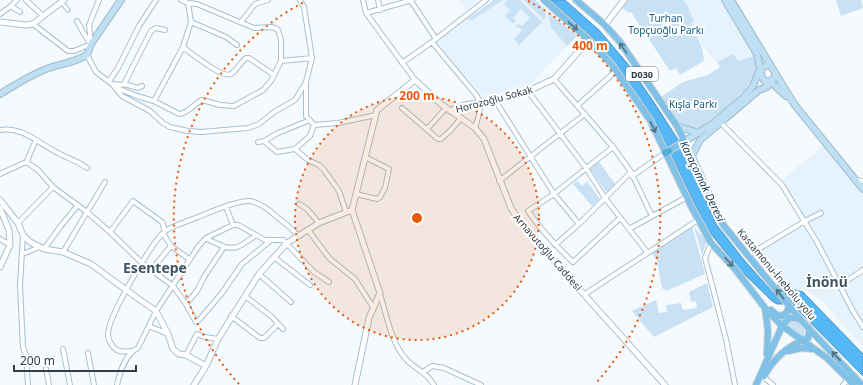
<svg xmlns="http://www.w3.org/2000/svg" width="863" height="385" font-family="'Noto Sans',sans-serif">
	<rect width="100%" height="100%" fill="#f4fafd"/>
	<path fill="#e6f3fd" d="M459,0H478L466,10Z
		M494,0H535L577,36L535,79L532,84L485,98L434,42Z
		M678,0H723L752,50L754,56L739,61L733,54L717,62L703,47Z
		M826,144L859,184L863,182V347L821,300L805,290L781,285L773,279L750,253L804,218L781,180Z"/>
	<path fill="#c8e1f5" d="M494,0H503L472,20L467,19Z
		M508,0H520L542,22L519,45L514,39L522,30L519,27L517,28L516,26L519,24L522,26L530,18L521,9L513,18L516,21L513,24L505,16L510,10L504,4Z
		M524,0H535L544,8L546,18L543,19Z
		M625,0H683L686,3L694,21L691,23L702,48L704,61L680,75L676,68L670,71L631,12L629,13L621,7Z
		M836,0H861L863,8L841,16Z
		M548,12L577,36L567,46L551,27Z
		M733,54L739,61L754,56C754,58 756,62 756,65C758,86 719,112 704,125C701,126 698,128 695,129C678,132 669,108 661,97L683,82L708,75L720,67L717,62Z
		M599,162L616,185L607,193L590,169Z
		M578,181L582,186L587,181L600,199L592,206L573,184Z
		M692,226L705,274L666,291L662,288L657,261L651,252Z
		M694,227L707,241L702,255Z
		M707,283L713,307L654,337L632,311L656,300L659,313L667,312L666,305L681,303L683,310L697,308L696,301L691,302L689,292Z
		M792,320H796L804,329L805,335L802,337L788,327L787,324Z"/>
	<path fill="#56b7f6" stroke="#4b92c1" d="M550,0H565L599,30L627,63L655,104L684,149L716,224L744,260L783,304H777L772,301L740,270L707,229L654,120L619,69L592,37Z
		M777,285L803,292L863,354V376L795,307Z"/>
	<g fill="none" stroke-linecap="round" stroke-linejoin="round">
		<defs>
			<path id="pedestrian" d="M62,3L68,10"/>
			<path id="minor" d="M26,0L43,16
				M300,0L304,7L312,58L306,82V116L314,125L338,123L376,115
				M363,0L366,13L415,80
				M378,0L380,10
				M411,1L436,39
				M11,6L20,12
				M366,13L412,0
				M0,14L11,6L17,0
				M77,21L84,34L91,44
				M191,22L226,37L237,45
				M241,22L255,4L268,0
				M33,24L68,51H74L91,44
				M432,42L477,96C483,107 478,117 475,128
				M91,44L89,25L99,0
				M183,47C191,53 223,79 231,74C235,72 242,61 246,58H249L274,75
				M87,55L96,72L112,84L122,96L150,111L163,123L170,127L188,131L201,132L248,128L259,124L274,112L295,100L306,82
				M281,61L312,58
				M402,63L432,42L486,0
				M554,79L613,147L631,172L652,216
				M109,81L118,68L139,26L156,0
				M113,84L122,85L124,84L138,88L142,86
				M124,84L151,31L156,28L165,30
				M117,88L137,96L154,101L183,47L191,22L188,3L181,0
				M528,91L586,168L605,198L647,252
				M495,100L554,194L579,224
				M154,101L179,114C187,114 194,104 202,100L220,105L234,106L263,90L271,81L281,61V40L278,30L275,28L271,27L254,28L197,4L188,3
				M578,105L616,71
				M402,108L438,139H441L451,130L461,118
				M719,121L782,185L817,242L853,311L863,327
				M427,129L446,108
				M0,130C22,126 40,144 58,153C67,158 78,161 87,168
				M264,141L277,152L295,149
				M258,142L264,141L278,133L310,120
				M613,147L554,194L528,211C541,230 556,246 573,262L620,218
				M295,149L308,160L319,165L324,170L339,191L346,212
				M295,149L310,136L314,125
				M26,163L36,140
				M0,174L24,163H28L38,170L53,187L87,212L110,232L142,263L173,286L186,304L196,322L199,320L222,293L242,264L271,240
				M632,176L665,153
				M856,180L863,181
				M499,181L585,114
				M356,194L377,199L380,197L385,188L389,169L365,157
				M299,204L307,209L319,223
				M226,207L233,225
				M18,223L53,187
				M629,229L687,197
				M308,230L330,259L355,279L373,307
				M110,232L133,201L162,222L165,231
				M163,233L171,246L189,259
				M23,235L20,286L23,347L26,355L28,385
				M206,238C210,241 214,242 218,244C235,253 242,245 256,235
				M0,239L10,245
				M711,243L705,258L726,339L735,385
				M555,245L579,224L631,172
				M44,249L60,227L78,205
				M63,252L105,182
				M22,254L40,247
				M747,256L805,221L821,213
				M274,257L310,285
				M151,270L171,246
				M259,274L291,302
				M840,285L863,270
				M380,294C386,313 391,342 405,358C414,369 426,371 434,385
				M585,294L698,220
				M245,296L272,317L283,329
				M186,304L197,291L204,277L224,247
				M231,316L260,338H264L278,324
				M149,326L168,334
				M63,349L70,385
				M132,351C128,351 124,352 120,351C114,350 108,341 108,335C107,318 151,244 164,232C169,227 191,220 198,217C210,212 237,200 250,201C260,203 271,211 278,218C286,224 293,229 298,236
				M88,353L94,385
				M186,355L197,334L205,337L218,339
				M46,369L49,385
				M423,372L432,366L444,368L481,385
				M764,377L773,385
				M117,385C120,372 125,354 138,348L156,311L198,247L206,238L233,225H238L265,240H283L314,272L329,282
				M843,385L848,379"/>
			<path id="tertiary" d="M0,22L26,25L33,24L64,0
				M605,25L624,0
				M450,111L464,105L495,100L528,91L554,79L589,40
				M0,200L18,223L23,235L30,242L44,249L63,252L91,264L126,290L156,311L168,334L173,349L179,354L186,355L206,366
				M0,208L9,230L10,245L0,267
				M194,385L206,366L218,339L259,274L287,243L319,223L352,210
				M355,385L369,318L380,293L352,210L377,110L415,80L441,104L475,128L484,139L511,208L523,226L665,385"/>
			<path id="secondary" d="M725,0L757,54L762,77L765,82L770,81
				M731,0L794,104L863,189
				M770,81L786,96
				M0,94C17,84 33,73 52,67C65,63 75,62 87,55L91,44L121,0
				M677,126L699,133
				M682,143L712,124L744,97L753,86L760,69L770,64
				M692,156L700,140L759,90L767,87L776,75"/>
			<path id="primary" d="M544,0L589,40L612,65L639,104L650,120L692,208L711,243L735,269L765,308L781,325L827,358L854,385
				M576,0L604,24L620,42L677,126L683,138L682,143L692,156L719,217L724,226L800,319L862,385
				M669,151L680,144
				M765,308L768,331L767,354
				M771,310L777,315L782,316L787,312L789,306
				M788,351L801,348L812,349
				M764,376C774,358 789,345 808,338L809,334V328
				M756,385L782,326L789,318H796L800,319"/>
			<path id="trunk" d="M680,144L682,143
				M665,153L669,151"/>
		</defs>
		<use href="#pedestrian" stroke="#a7c0d3" stroke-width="5"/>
		<use href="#minor" stroke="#a7c0d3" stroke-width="6"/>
		<use href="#tertiary" stroke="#a7c0d3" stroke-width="7"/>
		<use href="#secondary" stroke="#a7c0d3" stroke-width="8"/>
		<use href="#primary" stroke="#d2d4d6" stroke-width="8"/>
		<use href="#trunk" stroke="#d2d4d6" stroke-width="8"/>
		<use href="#pedestrian" stroke="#fff" stroke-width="3"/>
		<use href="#minor" stroke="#fff" stroke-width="4"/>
		<use href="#tertiary" stroke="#fff" stroke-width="5"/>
		<use href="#secondary" stroke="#bfe0f3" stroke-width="5.5"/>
		<use href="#primary" stroke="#7fc1e7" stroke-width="6"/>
		<use href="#trunk" stroke="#54acdf" stroke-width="6"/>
	</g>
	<defs><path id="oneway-shaft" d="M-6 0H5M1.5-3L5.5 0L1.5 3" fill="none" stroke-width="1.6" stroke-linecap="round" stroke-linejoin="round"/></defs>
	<g stroke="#517285">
		<use href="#oneway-shaft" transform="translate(573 26) rotate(41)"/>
		<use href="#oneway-shaft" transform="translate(623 48) rotate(-125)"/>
		<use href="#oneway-shaft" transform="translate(653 127) rotate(64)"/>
		<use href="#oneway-shaft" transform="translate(729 262) rotate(48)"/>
		<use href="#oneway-shaft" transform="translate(780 294) rotate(-128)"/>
		<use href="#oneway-shaft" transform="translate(836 356) rotate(-133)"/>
	</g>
	<circle cx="417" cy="218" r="122" fill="#e8590c" fill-opacity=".12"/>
	<g fill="none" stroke="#e8590c" stroke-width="2" stroke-dasharray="2 4">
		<circle cx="417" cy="218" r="122"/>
		<path d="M239 384A244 244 0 0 1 306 1M528 1A244 244 0 0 1 595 384"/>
	</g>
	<g text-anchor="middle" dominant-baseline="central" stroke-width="4" stroke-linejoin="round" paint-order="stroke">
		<rect fill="#fff" stroke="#70777c" stroke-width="1" x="626" y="67" width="32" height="14" rx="3"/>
		<g font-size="9" font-weight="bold" fill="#323d44">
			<text x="642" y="74">D030</text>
		</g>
		<g font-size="10" fill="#135b85" stroke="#fff">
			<text x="666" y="18">Turhan<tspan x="666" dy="12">Topçuoğlu Parkı</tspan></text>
			<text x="693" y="104">Kışla Parkı</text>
		</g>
		<g font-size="10" fill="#323d44" stroke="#fff">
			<text transform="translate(494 99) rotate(-15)">Horozoğlu Sokak</text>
			<text transform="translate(548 252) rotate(49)">Arnavutoğlu Caddesi</text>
			<text transform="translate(777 274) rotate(50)">Kastamonu-İnebolu yolu</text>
		</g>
		<g font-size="11" font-style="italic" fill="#133b55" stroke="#fff">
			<text transform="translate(703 181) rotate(64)">Karaçomak Deresi</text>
		</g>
		<g font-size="14" font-weight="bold" fill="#3e5565" stroke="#fff">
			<text x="155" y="267">Esentepe</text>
			<text x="827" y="281">İnönü</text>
		</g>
	</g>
	<circle cx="417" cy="218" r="6" fill="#e8590c" stroke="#fff" stroke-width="2"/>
	<g font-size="12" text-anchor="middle" font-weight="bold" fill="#e8590c" stroke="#fff" stroke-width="4" stroke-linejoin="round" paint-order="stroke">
		<text x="590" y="50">400 m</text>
		<text x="417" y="100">200 m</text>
	</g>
	<path d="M14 365v6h122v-6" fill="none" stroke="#323d44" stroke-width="2"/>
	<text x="20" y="365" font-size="12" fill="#323d44" stroke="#ffffff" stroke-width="3" paint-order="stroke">200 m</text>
</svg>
